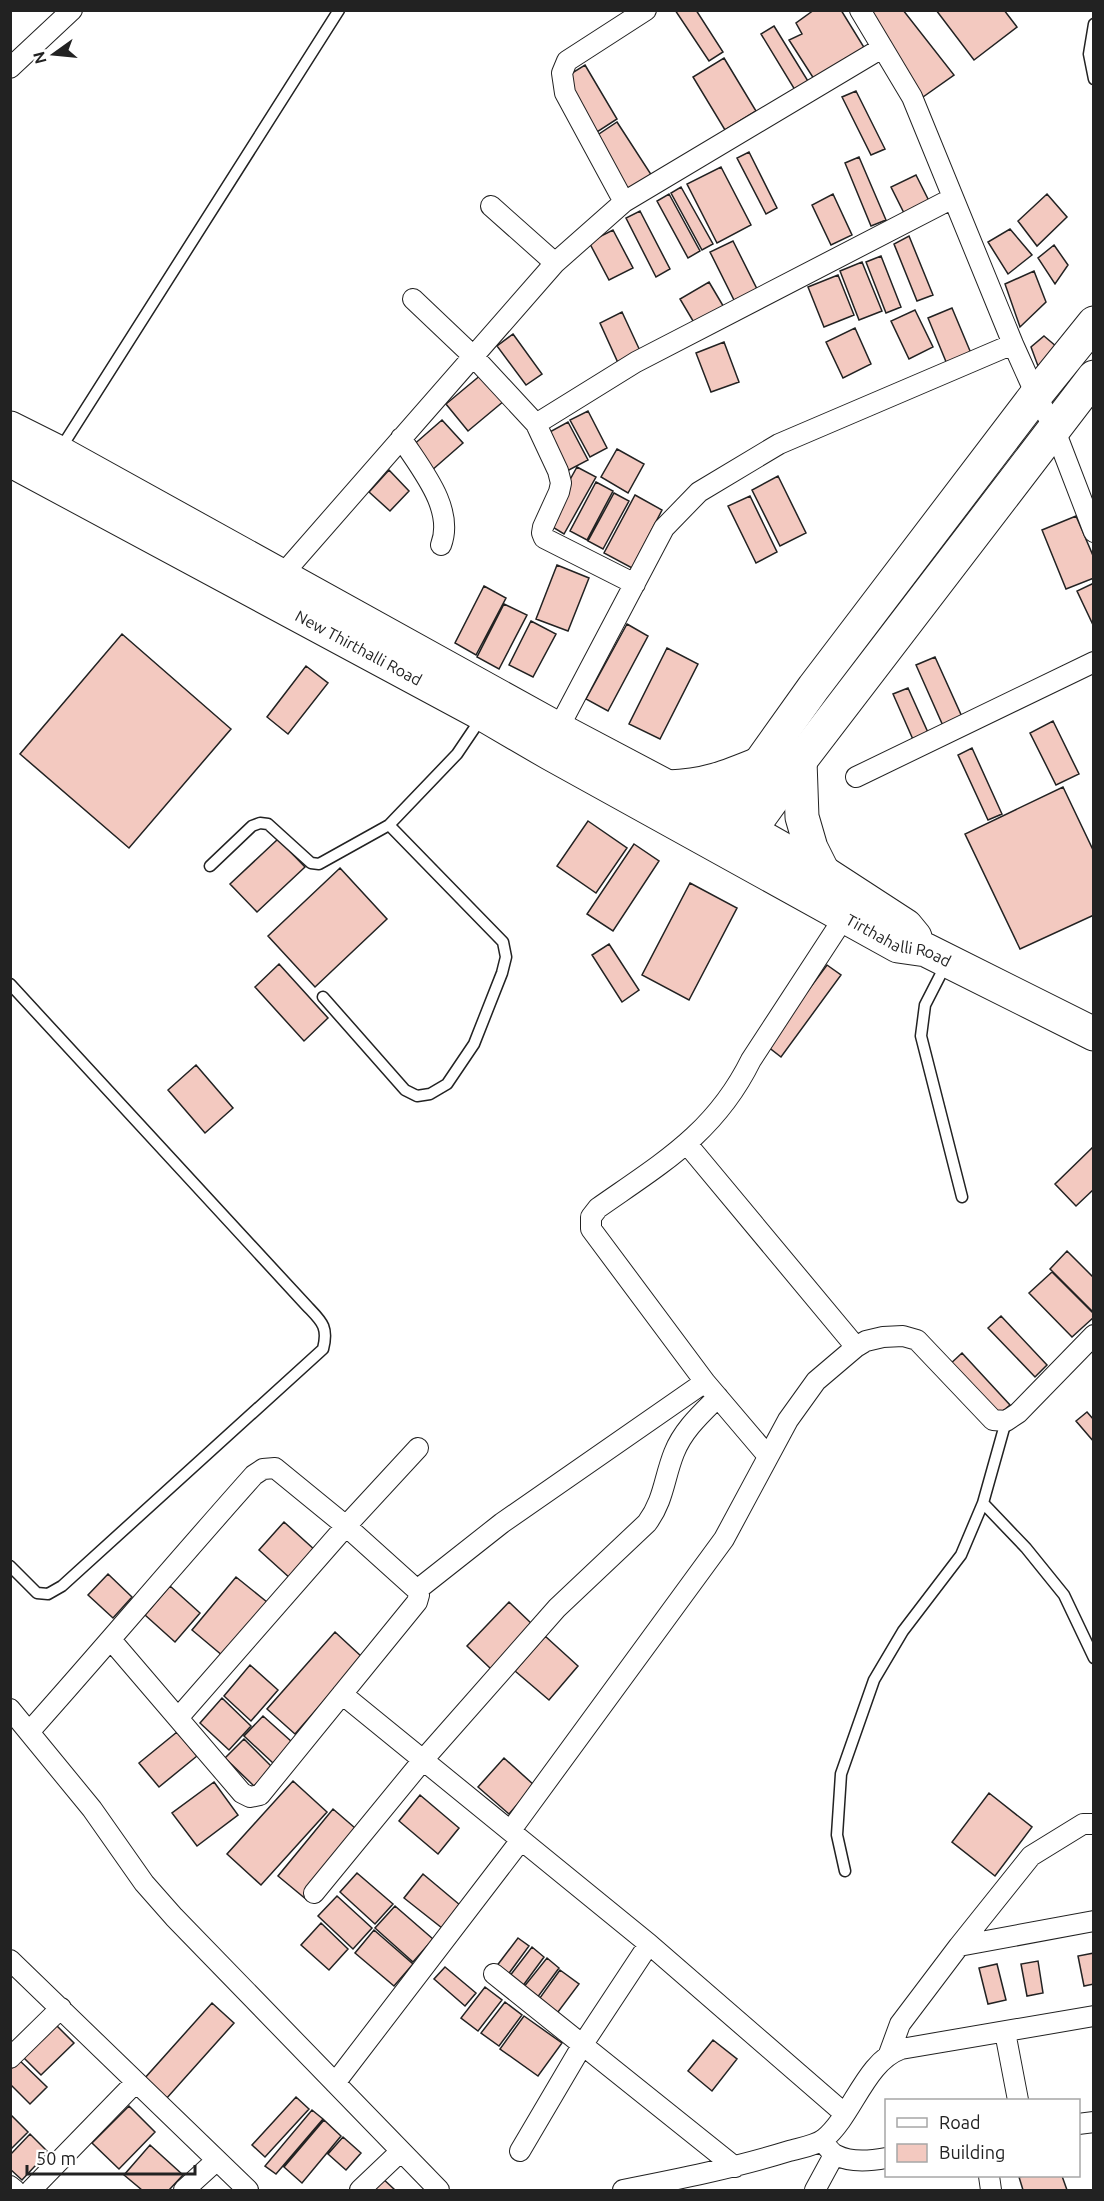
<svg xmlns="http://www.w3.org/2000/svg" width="1104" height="2201" font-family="Ubuntu,sans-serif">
	<rect width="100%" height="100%" fill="#fff"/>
	<path fill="#f3c9c0" stroke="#222" stroke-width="1.5" d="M675,10H696L723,52L709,61Z
		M814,10H841L865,49L814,79L789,40L802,34L796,23Z
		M872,10H903L954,75L923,97L870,12Z
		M936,10H1004L1017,27L974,60Z
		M774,26L811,86L798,95L761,34Z
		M724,58L756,111L725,130L693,77Z
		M585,65L617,119L597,132L564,78Z
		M856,91L885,149L871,155L842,97Z
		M617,122L652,176L625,193L590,140Z
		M749,152L777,208L766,214L737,158Z
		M859,157L886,220L871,226L845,163Z
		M721,167L751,225L717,243L687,184Z
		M916,175L932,207L907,219L891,187Z
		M681,187L713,244L702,250L671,193Z
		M669,194L700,251L688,258L657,201Z
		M833,194L852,235L831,245L812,205Z
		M1047,194L1067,217L1037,246L1018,221Z
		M640,211L670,269L656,277L626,218Z
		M1010,229L1032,255L1008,274L988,242Z
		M613,230L633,268L609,280L589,242Z
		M909,236L933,295L917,301L894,244Z
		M733,241L759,293L736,304L710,252Z
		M1054,245L1068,265L1055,284L1038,258Z
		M881,256L901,307L886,313L866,262Z
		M862,262L882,311L859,320L840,271Z
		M1034,271L1046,302L1020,327L1005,284Z
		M838,275L854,315L824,327L808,287Z
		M709,282L725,309L696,326L680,299Z
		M952,308L973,358L949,369L928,318Z
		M915,310L933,347L909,359L891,321Z
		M622,312L642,355L619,365L600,323Z
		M855,328L871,364L843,378L826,342Z
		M513,334L542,374L526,385L497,346Z
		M1044,336L1057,347L1038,366L1031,347Z
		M724,342L739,382L711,392L696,353Z
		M482,374L504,401L468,431L446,404Z
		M588,411L607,448L590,457L570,420Z
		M442,420L463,443L431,471L411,447Z
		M568,422L588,460L567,471L546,434Z
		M617,449L644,464L628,493L601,477Z
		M577,467L596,477L564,534L546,523Z
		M389,470L409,491L390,511L369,492Z
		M778,476L806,533L780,546L752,490Z
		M596,482L613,491L587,540L570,531Z
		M614,493L629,501L603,549L588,541Z
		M635,495L662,510L632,568L604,553Z
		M750,496L777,552L756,563L728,506Z
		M1076,516L1094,558V578L1066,589L1042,530Z
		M557,565L589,578L568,631L536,619Z
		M1094,583V627L1077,591Z
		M484,586L506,598L476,655L455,643Z
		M504,604L527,615L499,669L477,657Z
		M531,621L556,634L533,677L509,665Z
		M627,624L648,636L608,711L586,699Z
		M122,634L231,729L129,848L20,754Z
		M667,648L698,664L660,739L629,724Z
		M935,657L963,719L944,728L916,665Z
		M306,666L328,683L288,734L267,717Z
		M908,688L930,737L915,744L893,694Z
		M1053,721L1079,774L1056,785L1030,733Z
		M972,748L1002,814L988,820L958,755Z
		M1063,787L1094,852V915L1020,949L965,834Z
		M588,821L627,848L596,893L557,866Z
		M278,839L305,867L257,912L230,884Z
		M634,844L659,861L613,931L587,914Z
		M340,868L387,919L315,987L268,936Z
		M690,883L737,908L689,1000L642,975Z
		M609,944L639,990L622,1002L592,955Z
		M279,964L328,1018L304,1041L255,987Z
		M827,965L841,975L781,1057L767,1046Z
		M196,1065L233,1108L205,1133L168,1090Z
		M1094,1146V1189L1076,1206L1055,1184Z
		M1067,1251L1094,1278V1313L1050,1269Z
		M1052,1272L1094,1314V1317L1072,1337L1029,1293Z
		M1001,1316L1047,1365L1035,1377L988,1328Z
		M962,1353L1010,1405L995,1418L948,1366Z
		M1087,1412L1094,1420V1442L1076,1421Z
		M284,1522L316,1551L291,1579L259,1550Z
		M108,1574L132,1597L113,1618L88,1595Z
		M236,1577L267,1602L223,1656L192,1630Z
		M170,1586L200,1613L175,1642L145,1615Z
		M509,1602L533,1625L491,1669L467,1646Z
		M335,1632L362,1657L295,1734L267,1709Z
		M545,1636L578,1666L549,1700L515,1671Z
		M250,1665L278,1690L251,1721L224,1696Z
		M222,1698L251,1726L229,1750L200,1723Z
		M263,1716L292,1742L273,1763L244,1736Z
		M177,1732L197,1756L159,1787L139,1763Z
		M244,1739L272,1767L254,1786L225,1758Z
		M504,1758L534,1785L509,1814L478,1787Z
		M293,1781L327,1812L261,1885L227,1854Z
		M214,1782L238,1815L197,1846L172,1813Z
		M989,1793L1032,1827L995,1876L952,1842Z
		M420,1795L459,1828L438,1854L399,1821Z
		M333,1809L362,1834L307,1900L278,1876Z
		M357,1873L393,1904L375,1924L340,1892Z
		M423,1874L460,1905L442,1928L404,1898Z
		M337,1896L372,1928L353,1949L318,1916Z
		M395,1906L433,1939L413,1962L375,1928Z
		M321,1923L348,1949L329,1970L301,1945Z
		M374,1930L413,1964L394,1986L355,1953Z
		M518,1938L529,1946L507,1976L496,1967Z
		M532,1947L544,1957L522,1987L509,1977Z
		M1094,1953V1984L1084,1986L1078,1956Z
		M547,1958L559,1968L537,1998L523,1988Z
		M1038,1961L1043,1993L1027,1996L1021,1964Z
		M997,1964L1006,2000L988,2004L979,1968Z
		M445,1967L476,1993L465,2006L434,1979Z
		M560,1970L579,1984L555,2016L537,2002Z
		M485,1987L502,2000L478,2031L461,2018Z
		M505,2002L522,2015L499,2046L481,2033Z
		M212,2003L234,2023L166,2099L144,2079Z
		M524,2016L562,2043L538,2076L500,2049Z
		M52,2021L74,2043L41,2075L20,2054Z
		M713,2040L737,2059L712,2091L688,2071Z
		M16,2057L47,2087L30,2104L10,2084V2063Z
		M296,2097L309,2109L265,2157L252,2145Z
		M129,2106L155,2132L119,2169L92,2143Z
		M312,2110L323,2119L276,2174L265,2166Z
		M10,2114L28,2132L10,2150Z
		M324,2120L341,2136L302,2183L284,2167Z
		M30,2134L48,2152L22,2180L10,2169V2155Z
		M343,2137L361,2153L346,2170L328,2154Z
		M150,2145L183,2175L169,2190H142L124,2175Z
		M380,2176L395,2190H367Z
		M1023,2176H1062L1067,2190H1023L1019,2177Z"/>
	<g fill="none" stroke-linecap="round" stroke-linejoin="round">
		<defs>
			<path id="service" d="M1094,24L1089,54L1094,79
				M61,448L339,10
				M210,866L252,826L260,823L268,824L311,863L319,864L389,825
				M946,964L925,1005L921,1036L962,1197
				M10,984L306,1305C321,1321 329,1326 323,1349L62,1586L48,1594L37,1593L10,1566
				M323,997L405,1090L417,1096L430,1094L447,1084L474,1044L502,973L506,957L503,942L389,825L457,754L482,717
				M983,1503L1026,1548L1064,1595L1094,1658
				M845,1871L837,1835L841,1774L874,1680L903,1631L961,1555L983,1503L1006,1421"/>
			<path id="minor" d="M860,10L912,97L1013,344L1036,395L1054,428L1094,532
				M10,68L72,10
				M624,202L565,93L562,73L567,61L646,10
				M491,206L555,263
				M413,299L473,356L536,424L558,471L561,483L559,492L543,527L542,533L544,538L635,584
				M536,424L636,362L953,198
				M401,438C420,468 455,508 441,545
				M282,575L555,263L624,202L882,48
				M558,729L664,528L699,492L779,444L1013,344
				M856,777L1094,662
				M687,1144L856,1347
				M767,1455L705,1382L591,1229V1217L598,1208C662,1163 715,1133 751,1060L845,916
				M417,1590L502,1523L705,1382
				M342,1694L649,1944L845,2114
				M10,1709L92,1809L144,1883L174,1917L439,2190
				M178,1718L346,1526L418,1448
				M29,1732C105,1647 178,1560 254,1475L263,1469L275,1468L346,1526L417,1590L419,1595L417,1602L260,1795L250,1797L242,1793L111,1640
				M511,1830L724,1539L788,1420L816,1381L856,1347L866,1341L883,1337L903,1336L917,1340L993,1420L1006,1421L1018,1413L1094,1335
				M314,1893L423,1760L557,1608L647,1523C664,1500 664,1478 674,1453C683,1430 701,1414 718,1397
				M959,1946L1094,1921
				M10,1960L248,2190
				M494,1974L735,2167
				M1005,2032L1018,2100
				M889,2054L900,2024L959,1946L1031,1856L1083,1824H1094
				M10,2058L61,2008
				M335,2083L521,1840
				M1078,2124L1094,2122
				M822,2141C826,2145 831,2153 836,2155C851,2163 870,2161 886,2158
				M520,2151L583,2044L649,1944
				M989,2176L991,2190
				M10,2186L15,2190
				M31,2190L136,2082
				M184,2190L217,2160
				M360,2190L401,2151
				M623,2190C679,2179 734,2168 789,2151C799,2148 815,2146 824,2139C853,2115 865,2062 901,2049L1094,2016
				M815,2190L834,2155"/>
			<g id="trunk">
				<path d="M10,428L58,452L558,729L749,830L823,872L906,926L915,937"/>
				<path id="s1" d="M10,460L484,715L551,754L898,946L926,950L1094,1034"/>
				<path d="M800,761L802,817L811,848L823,872"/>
				<path d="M668,787C705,786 727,777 761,763"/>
				<path d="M710,833L814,687L1036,395L1094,323"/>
				<path d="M738,847L800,761L1094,377"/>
			</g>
		</defs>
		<use href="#service" stroke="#222" stroke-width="13"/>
		<use href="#minor" stroke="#222" stroke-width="22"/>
		<use href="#trunk" stroke="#222" stroke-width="35"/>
		<use href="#service" stroke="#fff" stroke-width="10"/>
		<use href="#minor" stroke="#fff" stroke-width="20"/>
		<use href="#trunk" stroke="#fff" stroke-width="33"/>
	</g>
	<g text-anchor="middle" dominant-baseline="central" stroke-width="4.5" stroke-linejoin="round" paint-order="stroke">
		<g font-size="16" fill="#222" stroke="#fff">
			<text stroke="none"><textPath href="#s1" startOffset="396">New Thirthalli Road</textPath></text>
			<text stroke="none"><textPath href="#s1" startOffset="1011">Tirthahalli Road</textPath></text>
		</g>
	</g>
	<rect width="1104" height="2201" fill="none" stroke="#222222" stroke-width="24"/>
	<rect x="885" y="2099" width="195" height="78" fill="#ffffff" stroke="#a7a7a7" stroke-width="1.5"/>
	<rect x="897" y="2118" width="30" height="9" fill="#ffffff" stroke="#a7a7a7" stroke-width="1.5"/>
	<text x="939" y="2129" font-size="18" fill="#222222">Road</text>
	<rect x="897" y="2144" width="30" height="18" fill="#f3c9c0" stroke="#a7a7a7" stroke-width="1.5"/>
	<text x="939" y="2159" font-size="18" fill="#222222">Building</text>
	<g transform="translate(54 54) rotate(255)" stroke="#ffffff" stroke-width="4.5" paint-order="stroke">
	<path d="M0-4.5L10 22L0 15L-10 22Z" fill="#222222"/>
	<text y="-9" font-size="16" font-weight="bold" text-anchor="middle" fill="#222222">N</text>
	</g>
	<path d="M27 2165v9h168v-9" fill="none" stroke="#222222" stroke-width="3"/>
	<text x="36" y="2165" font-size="18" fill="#222222" stroke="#ffffff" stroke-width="4.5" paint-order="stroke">50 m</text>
</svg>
